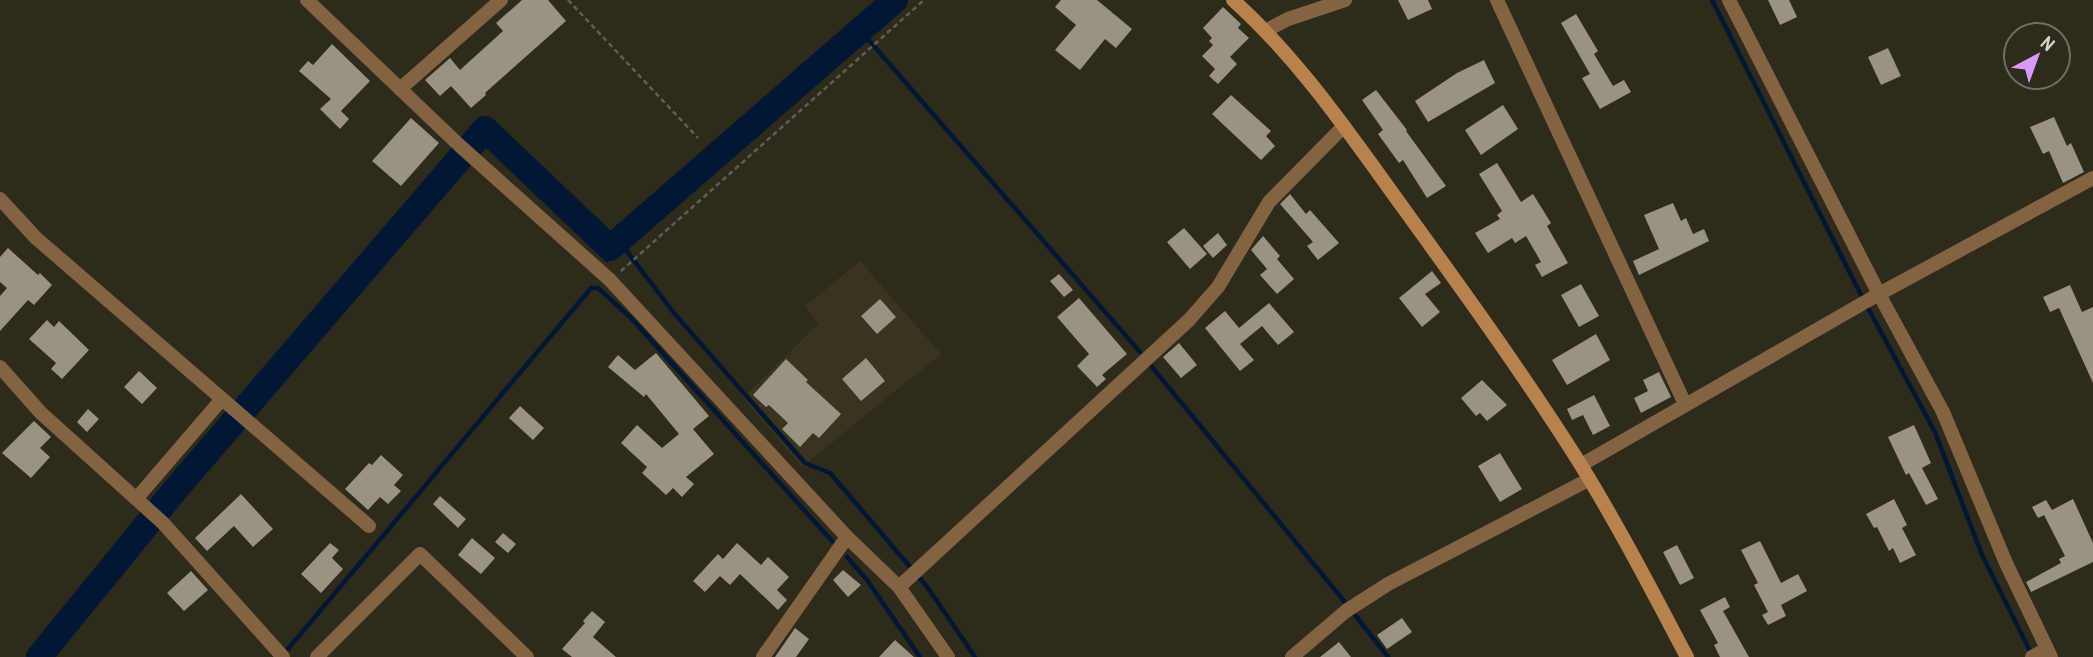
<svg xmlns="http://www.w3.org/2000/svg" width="2093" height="657" font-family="'Archivo Narrow',sans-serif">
	<rect width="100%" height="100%" fill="#2e2a1c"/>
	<path fill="#393320" d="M860,261L941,354L802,467L743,398L818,324L805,306Z"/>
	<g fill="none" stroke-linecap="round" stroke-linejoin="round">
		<path stroke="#011734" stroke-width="4.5" d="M1712,0L1861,295L1935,432L1982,555L2031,653
			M860,30L1140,352
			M619,241L674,313L805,463L830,473L928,588L975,657
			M607,260L610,248
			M1152,367L1344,601
			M847,557L867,580L920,657
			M1355,615L1388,657
			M288,649L591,288H598L631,318L832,541"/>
		<path stroke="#011734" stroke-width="26" d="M39,657L175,490L485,129L610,248L895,0"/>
	</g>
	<path fill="#989383" d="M522,0H548L566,21L485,93L486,95L471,108L451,86L440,96L425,80L450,58L460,70L503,31L496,23Z
		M1061,0H1097L1132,29L1116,48L1105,39L1080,70L1055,50L1076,25L1055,7Z
		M1398,0H1428L1432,9L1408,20Z
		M1768,0H1789L1797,17L1780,25Z
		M1223,7L1241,24L1238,28L1249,38L1230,57L1237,64L1218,84L1209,76L1215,69L1202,56L1213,45L1209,41L1212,38L1203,28Z
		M1576,14L1598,51L1594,54L1613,86L1624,80L1631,92L1600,109L1582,78L1590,74L1561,23Z
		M332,44L370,81L341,111L349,119L340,129L320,109L331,99L299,71L308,61L313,65Z
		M1888,48L1901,76L1881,85L1868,57Z
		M1484,60L1495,83L1428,122L1415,101L1457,73Z
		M1376,90L1407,130L1406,131L1446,186L1427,198L1403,160L1399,163L1378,134L1383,130L1362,100Z
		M1231,95L1271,131L1266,136L1275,146L1261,160L1212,114Z
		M1503,105L1518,129L1481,155L1465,130Z
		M2054,117L2067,146L2071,143L2084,172L2063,183L2049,151L2043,154L2030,127Z
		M411,118L439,143L401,186L372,161Z
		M1497,163L1521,202L1533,194L1551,223L1547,226L1568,263L1542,277L1535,265L1541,262L1526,236L1515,243L1512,238L1488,253L1475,233L1500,219L1497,215L1502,211L1479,174Z
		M1290,194L1306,214L1310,210L1339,243L1318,260L1307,246L1313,242L1280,204Z
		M1673,203L1681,221L1686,218L1693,234L1704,229L1709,241L1639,275L1633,261L1659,249L1644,215Z
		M1184,228L1207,254L1190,269L1167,242Z
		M1218,233L1227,245L1213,258L1203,246Z
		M1263,236L1280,256L1277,259L1294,279L1277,294L1260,275L1267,269L1251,250Z
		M8,248L38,275L40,273L52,285L34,305L28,300L0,331V296L7,288L0,282V257Z
		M1432,271L1441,283L1425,294L1440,312L1422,327L1399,298Z
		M1059,274L1073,290L1064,297L1050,281Z
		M1581,284L1599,316L1579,327L1561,295Z
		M2070,285L2082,312L2093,307V383L2059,308L2050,312L2043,297Z
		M1079,298L1127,354L1102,375L1106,379L1097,387L1077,366L1089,354L1057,317Z
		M880,299L896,317L877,334L861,316Z
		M1269,303L1294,332L1278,345L1262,326L1240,344L1254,360L1240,371L1205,328L1225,311L1239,328Z
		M47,320L54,327L59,321L89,350L62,379L51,369L56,363L29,339Z
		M1596,334L1610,360L1567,385L1552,360Z
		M1179,343L1197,365L1181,378L1163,357Z
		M656,353L709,416L693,429L714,454L686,477L694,484L682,497L673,488L666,495L642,473L647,467L621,443L637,425L662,448L679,434L646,394L644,397L608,367L618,355L635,370Z
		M866,358L885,381L861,401L842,379Z
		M786,359L808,380L806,382L841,414L819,438L813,433L800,447L782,429L788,423L769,405L766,407L753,395Z
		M139,371L157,388L142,404L124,387Z
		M1659,372L1671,397L1641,413L1634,398L1648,391L1643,380Z
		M1482,380L1507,405L1487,421L1480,413L1476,416L1461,398Z
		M1594,395L1610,426L1593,435L1583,415L1572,420L1567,409Z
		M520,406L544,428L533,440L509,418Z
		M88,409L99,419L87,432L77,422Z
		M34,421L51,437L40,448L50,457L31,478L2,453Z
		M1914,425L1931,463L1922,468L1938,499L1926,505L1909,473L1906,475L1888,437Z
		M1500,453L1522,489L1500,502L1478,466Z
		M381,455L403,475L394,485L401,491L388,504L380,497L368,510L345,489L369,463L372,465Z
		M241,494L273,529L253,547L234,526L207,551L195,538Z
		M440,496L466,519L458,528L433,504Z
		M1894,499L1907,525L1902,528L1916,555L1900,563L1893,548L1889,551L1877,527L1874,528L1866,514Z
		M2073,499L2093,543V562L2031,592L2026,582L2061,563L2059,559L2065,556L2044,515L2038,518L2032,507L2046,500L2052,510Z
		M503,533L516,544L508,553L495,542Z
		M472,538L495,558L481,574L458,555Z
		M1760,541L1781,583L1798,574L1807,591L1781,605L1786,616L1768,625L1762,615L1768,612L1754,585L1758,583L1741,550Z
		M330,543L339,550L332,558L343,569L321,593L301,574Z
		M737,543L761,565L768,557L789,577L777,590L787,600L778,610L740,574L730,585L720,576L705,592L693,581L718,554L723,559Z
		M1677,545L1694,578L1680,585L1663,552Z
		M843,570L861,585L848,597L833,580Z
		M191,571L208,590L184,611L167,593Z
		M1725,597L1730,607L1723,611L1749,657H1720L1714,645L1718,643L1700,610Z
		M592,611L605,622L593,637L616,657H572L562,649L585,623L583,621Z
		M1402,618L1412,632L1387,649L1377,635Z
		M795,628L809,639L796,657H775Z
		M895,640L914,657H879Z
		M1339,642L1351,657H1320Z"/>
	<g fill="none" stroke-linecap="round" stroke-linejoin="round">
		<path stroke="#625e52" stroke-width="2.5" stroke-dasharray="5 3.5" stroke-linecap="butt" d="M568,0L698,138
			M621,271L924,0"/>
		<path stroke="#846343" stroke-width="14" d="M307,0L459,145L610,280L847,537L899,587L948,657
			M1497,0L1685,404
			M1729,0L1879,294L1943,412L2006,563L2051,657
			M1267,30L1288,19L1345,0
			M400,89L501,0
			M0,199L36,238L369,526
			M0,367L41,413L163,523L283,657
			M1581,465L1879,294L2093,178
			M136,499L222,399
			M899,587L1189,320L1218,287L1269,202L1344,126
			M317,657L420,554L527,657
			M763,657L847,537
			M1292,657L1346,611L1388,584L1588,480
			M2032,657L2047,649"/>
		<path stroke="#b7824d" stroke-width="14" d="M1233,0C1300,60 1351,136 1404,209C1464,292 1524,375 1579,462C1618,525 1652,591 1687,657"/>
	</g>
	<g transform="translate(2037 56) rotate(41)"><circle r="33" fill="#2e2a1c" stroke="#726e62" stroke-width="2"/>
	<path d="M0-5L12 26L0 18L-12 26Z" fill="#d99af7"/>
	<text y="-10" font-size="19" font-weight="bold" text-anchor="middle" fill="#d8d5cc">N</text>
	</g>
</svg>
